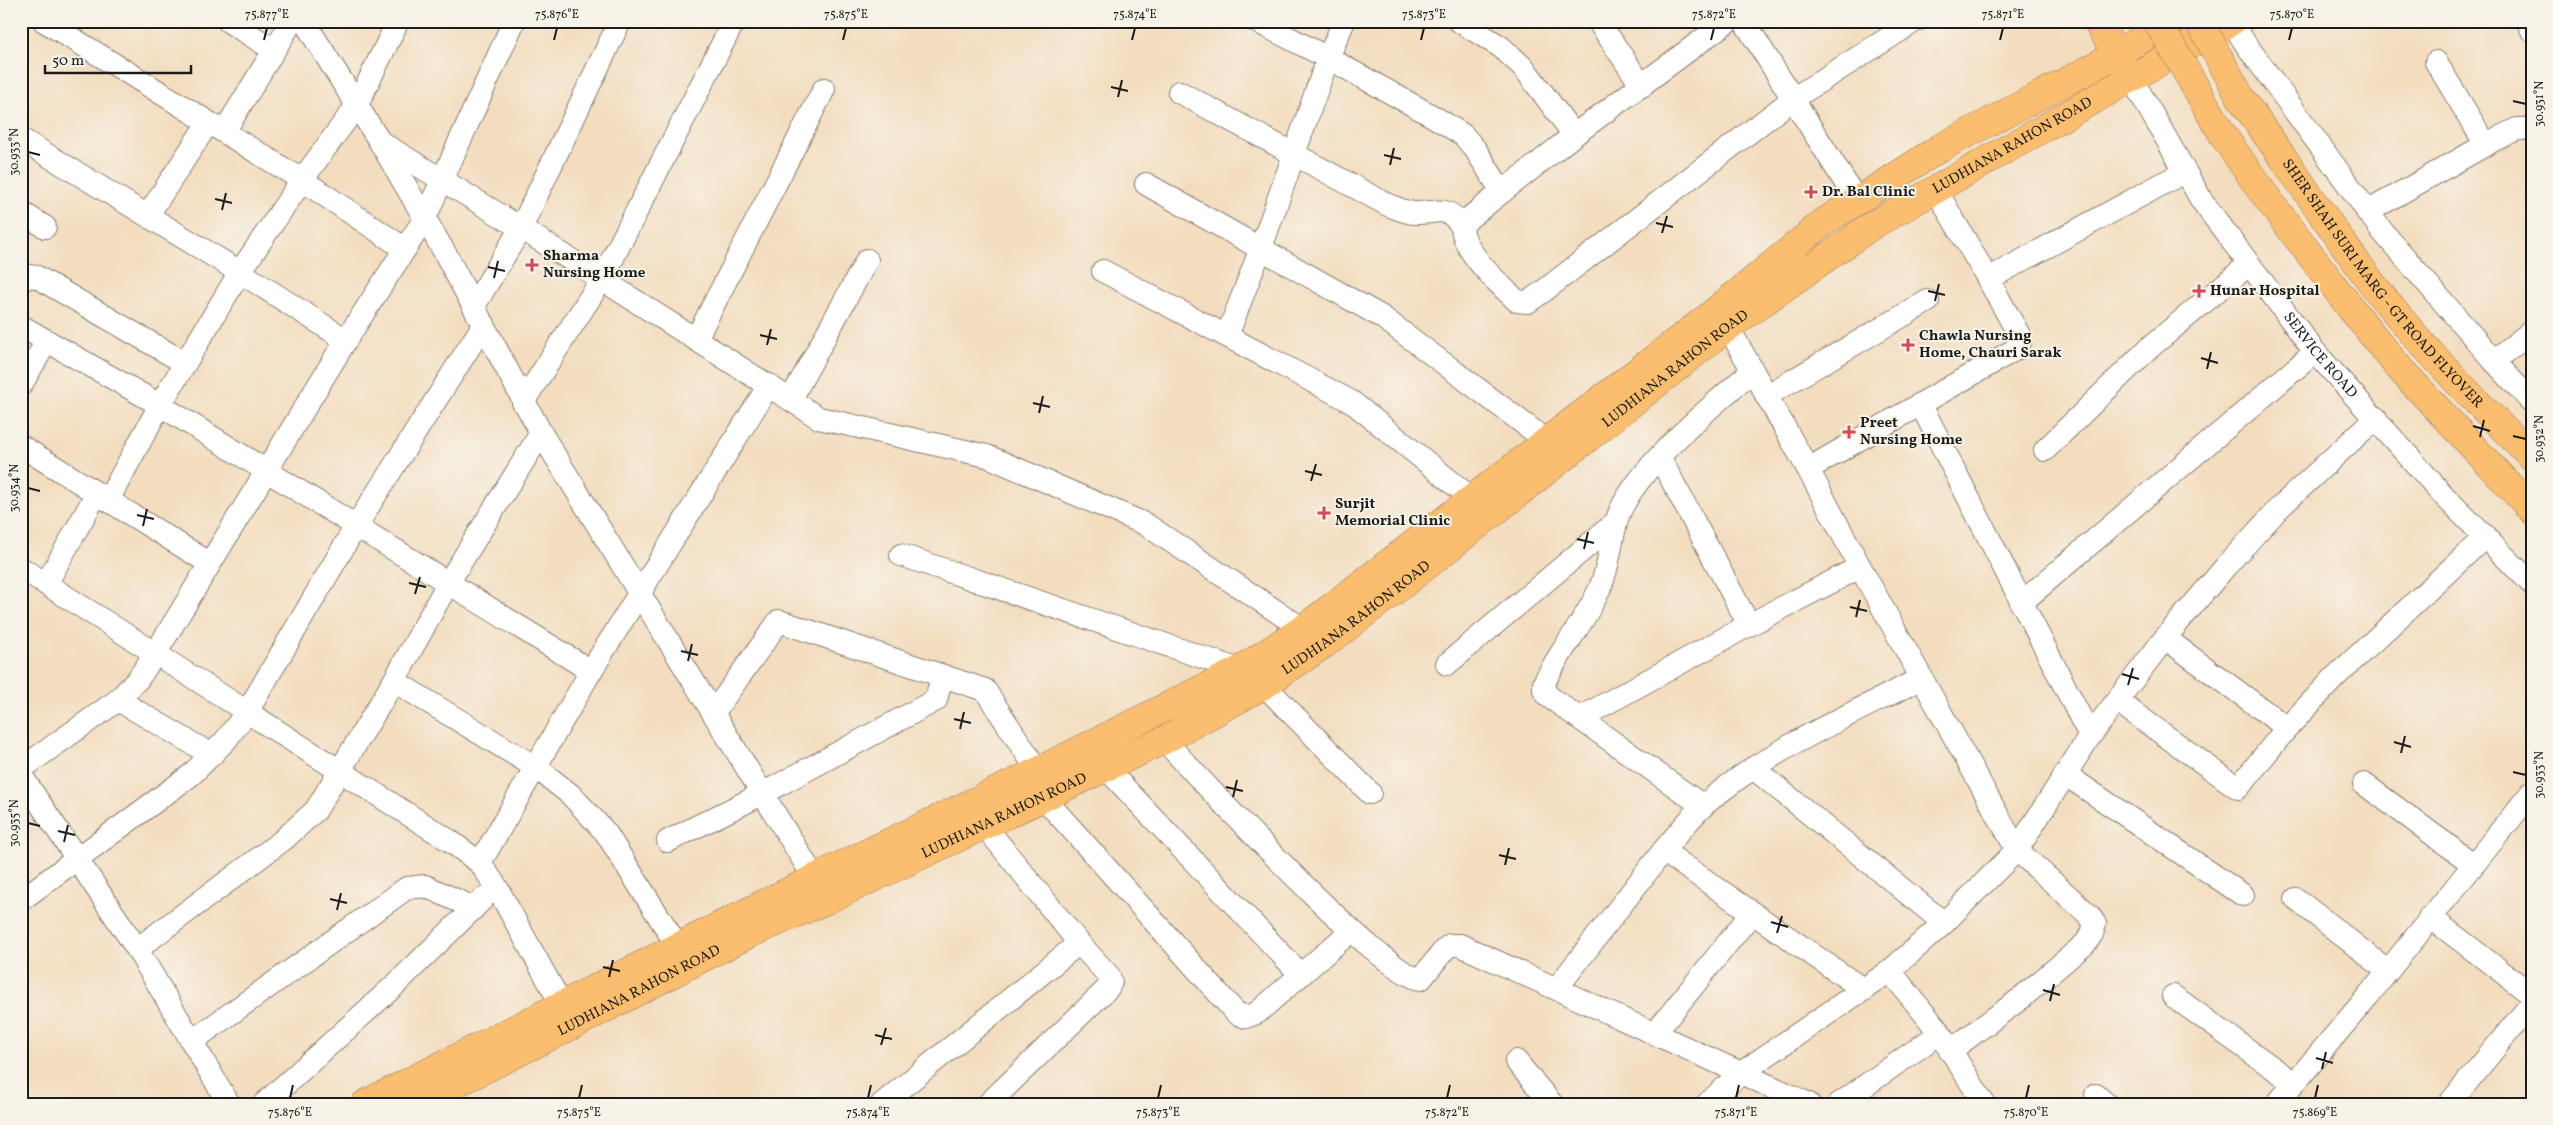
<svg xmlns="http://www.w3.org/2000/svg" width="2553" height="1125" font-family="Vollkorn,serif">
	<rect width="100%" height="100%" fill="#f7f3e8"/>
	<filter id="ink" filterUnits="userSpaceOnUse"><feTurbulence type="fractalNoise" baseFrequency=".02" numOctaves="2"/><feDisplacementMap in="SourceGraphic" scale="10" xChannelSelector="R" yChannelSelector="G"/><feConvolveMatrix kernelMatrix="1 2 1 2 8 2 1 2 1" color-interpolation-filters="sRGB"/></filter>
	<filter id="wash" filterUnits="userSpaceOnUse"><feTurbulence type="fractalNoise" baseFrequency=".0096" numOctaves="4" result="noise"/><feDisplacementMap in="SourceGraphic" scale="20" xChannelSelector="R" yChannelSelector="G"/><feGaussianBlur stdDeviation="1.12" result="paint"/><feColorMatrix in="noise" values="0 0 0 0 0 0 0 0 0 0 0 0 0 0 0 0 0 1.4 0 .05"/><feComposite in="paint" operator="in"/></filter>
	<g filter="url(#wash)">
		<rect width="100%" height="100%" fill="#f3ddbf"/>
	</g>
	<g filter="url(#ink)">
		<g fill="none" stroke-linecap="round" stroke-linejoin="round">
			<defs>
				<g id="minor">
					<path d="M44,21L302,180L405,249"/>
					<path d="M228,21L274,50"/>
					<path d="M304,21L380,142L445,253L541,433L823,892"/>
					<path d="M1256,21L1328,58L1436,118L1463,135L1475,149L1502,192"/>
					<path d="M1459,21L1501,47L1524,68L1574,135"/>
					<path d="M1598,21L1642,86"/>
					<path d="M1728,21L1574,135L1468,219L1462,227C1463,252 1499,284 1517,301L1528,302L1545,290L1794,98L1915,21"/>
					<path d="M1744,21L1857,201"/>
					<path d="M2234,21L2232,22L2245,43L2382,231L2494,361L2532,402"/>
					<path d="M2527,21L2532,30"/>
					<path d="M2436,62L2486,145"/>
					<path id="s1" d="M2132,79L2202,201L2315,352L2447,499L2532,584"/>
					<path d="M1179,92L1388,205C1397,208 1406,213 1416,213C1439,213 1447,204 1462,227"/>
					<path d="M224,132L292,21"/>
					<path d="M21,139L240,272L346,340"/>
					<path d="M380,142L521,228L819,418L987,456L1145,524L1315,637"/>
					<path d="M1146,184L1382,317L1547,441"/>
					<path d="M1936,190L1988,279L2184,172"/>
					<path d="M21,212L45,227"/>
					<path d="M2367,212L2496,139L2517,129H2532"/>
					<path d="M148,215L208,123"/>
					<path d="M1103,271L1352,402L1485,509"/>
					<path d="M21,281L29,276L37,277L185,363"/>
					<path d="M474,306L521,228L620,21"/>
					<path d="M21,326L47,341"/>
					<path d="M1728,327L1808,469L1860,567L2017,850L2089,915L2095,924L2092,934L2085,944L2020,999L1950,1051"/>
					<path d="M1227,336L1261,248L1328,58L1344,21"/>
					<path d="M696,339L824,89"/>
					<path d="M2494,361L2532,331"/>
					<path d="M21,385L47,341L160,405L591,671"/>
					<path d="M1766,396L1928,301"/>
					<path d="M791,399L867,260"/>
					<path d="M523,402L602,279L734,21"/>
					<path d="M1921,405L2090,736"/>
					<path d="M21,446L209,563"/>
					<path d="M2045,450L2148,349L2248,265"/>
					<path d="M1660,458L1749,625"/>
					<path d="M1808,469L2016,349L2020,342L2019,335L1988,279"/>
					<path d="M108,500L160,405L240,272L302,180L357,105L398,21"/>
					<path d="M901,555L1240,670"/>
					<path d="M21,568L450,841L480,863L496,886L570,1020"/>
					<path d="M46,584L97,493"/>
					<path d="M2021,603L2315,352"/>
					<path d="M2165,638L2287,728"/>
					<path d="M1447,664L1616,522"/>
					<path d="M394,681L537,768L571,795L606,833L678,947"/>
					<path d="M1264,685L1370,793"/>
					<path d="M118,700L212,755"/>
					<path d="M2117,701L2238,788L2287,728L2335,677L2486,536"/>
					<path d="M714,712L779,621L985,690L1038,771"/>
					<path d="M1580,718L1749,625L1860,567"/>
					<path d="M1164,740C1197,776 1386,980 1421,979L1445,949L1450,945H1460L1809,1104"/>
					<path d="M1105,767L1301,975"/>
					<path d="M1753,768L1944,923"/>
					<path d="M21,769L118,700L138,679L155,654L346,340L425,218L514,21"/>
					<path d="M21,775L137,949L229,1104"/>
					<path d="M2066,775L2243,895"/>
					<path d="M2364,784L2473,864"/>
					<path d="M1042,796L1236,1013L1246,1017L1257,1013L1351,931"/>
					<path d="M1703,806L1548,696L1544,690V683C1560,650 1585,622 1600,588C1611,563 1610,536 1620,511C1643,462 1711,407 1752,371"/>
					<path d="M984,825L1079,943L1109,976L1111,982L1108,988L988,1104"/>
					<path d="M668,841L762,794L936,700L942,676"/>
					<path d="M480,863L591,671L769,385"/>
					<path d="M2296,899L2388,971"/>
					<path d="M21,900L191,775L225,741L247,712L356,526L484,324"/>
					<path d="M2430,917L2532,995"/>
					<path d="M137,949L283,840L316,810L394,681L448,583L541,433"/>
					<path d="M1890,971L1940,1033L1984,1104"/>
					<path d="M1557,988L1663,851"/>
					<path d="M1864,990L1663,851C1676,836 1689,819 1704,805C1768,750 1848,716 1922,678"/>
					<path d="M2173,996L2294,1083"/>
					<path d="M1656,1032L1752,913"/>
					<path d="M192,1041L407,888L425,886L474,908"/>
					<path d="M1516,1061L1552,1104"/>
					<path d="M2096,1095L2106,1104"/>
					<path d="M264,1104L394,986L483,899"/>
					<path d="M882,1104L1079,943"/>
					<path d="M1707,1104L1741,1073L1890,971L1944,923L2017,850L2090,736L2165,638L2226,566L2280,507L2376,418"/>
					<path d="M1839,1104L1940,1033"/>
					<path d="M2277,1104L2368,996L2532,792"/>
					<path d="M2449,1104L2532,1003"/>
				</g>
				<g id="major">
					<path d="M2097,21L2126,69"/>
					<path d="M365,1104L815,878L1038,771L1240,670L1303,629L1712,314L1824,222L1940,148L2090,69L2173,21"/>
					<path id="s2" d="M415,1104L573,1025L745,936L827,900L1164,740L1264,685L1326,643L1397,589L1728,327L1873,225L2232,21"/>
				</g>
				<g id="highway">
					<path id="s3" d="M2281,155C2320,209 2356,266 2399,317C2440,366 2486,412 2532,457"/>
					<path d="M2258,186L2349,306L2401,370L2532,510"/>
				</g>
			</defs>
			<use href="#minor" stroke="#887c6e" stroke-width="24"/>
			<use href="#major" stroke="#887c6e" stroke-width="29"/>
			<use href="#highway" stroke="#887c6e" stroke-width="29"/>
			<use href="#minor" stroke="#fff" stroke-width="22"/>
			<use href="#major" stroke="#fbbd6e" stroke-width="28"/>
			<use href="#highway" stroke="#fbbd6e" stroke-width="28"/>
			<defs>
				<path id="highway-bridge" d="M2157,21L2223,135L2258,186
					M2199,21L2242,100L2281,155"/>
			</defs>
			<use href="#highway-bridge" stroke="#887c6e" stroke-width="29" stroke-linecap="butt"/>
			<use href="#highway-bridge" stroke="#fbbd6e" stroke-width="28"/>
		</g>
	</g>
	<path fill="none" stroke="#1c1c1c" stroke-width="2" d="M264,40L267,28M554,40L557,28M843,40L846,28M1132,40L1135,28M1421,40L1424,28M1711,40L1714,28M2000,40L2003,28M2289,40L2292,28M1111,87L1128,91M1118,97L1122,80M2513,101L2526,104M28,152L40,155M1384,155L1401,159M1390,165L1394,148M215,199L232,203M222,210L226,193M1656,223L1673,227M1662,233L1667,216M488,267L505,271M494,278L498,261M1928,291L1945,295M1935,301L1939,284M760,335L777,339M767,345L771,329M2201,358L2218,363M2207,369L2211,352M1033,403L1050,407M1039,413L1043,396M2473,426L2490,431M2513,436L2526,439M2480,437L2484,420M1305,471L1322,475M1311,481L1316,464M28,488L40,491M137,515L154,519M143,526L147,509M1577,539L1594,543M1584,549L1588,532M409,583L426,587M415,594L420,577M1850,607L1867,611M1856,617L1860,600M681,651L698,655M688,661L692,644M2122,674L2139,679M2128,685L2133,668M954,719L971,723M960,729L964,712M2394,742L2411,747M2401,753L2405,736M2513,772L2526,775M1226,787L1243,791M1233,797L1237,780M28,823L40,826M58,831L75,835M64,842L68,825M1499,855L1516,859M1505,865L1509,848M330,899L347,903M337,910L341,893M1771,922L1788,927M1777,933L1782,916M603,967L620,971M609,977L613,960M2043,990L2060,995M2050,1001L2054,984M875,1035L892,1039M881,1045L886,1028M2316,1058L2333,1063M2322,1069L2326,1052M290,1098L293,1085M579,1098L582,1085M868,1098L871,1085M1158,1098L1161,1085M1447,1098L1450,1085M1736,1098L1739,1085M2026,1098L2029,1085M2315,1098L2318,1085"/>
	<g fill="#d1495b" stroke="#f7f3e8" stroke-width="2">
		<path d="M1808.5 184.5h5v5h5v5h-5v5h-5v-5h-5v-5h5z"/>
		<path d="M529.5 257.5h5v5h5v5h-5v5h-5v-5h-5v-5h5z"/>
		<path d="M2196.5 283.5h5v5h5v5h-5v5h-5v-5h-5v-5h5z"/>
		<path d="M1905.5 337.5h5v5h5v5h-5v5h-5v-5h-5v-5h5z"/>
		<path d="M1846.5 424.5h5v5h5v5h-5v5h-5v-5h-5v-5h5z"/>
		<path d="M1321.5 505.5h5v5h5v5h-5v5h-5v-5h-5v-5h5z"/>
	</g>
	<g text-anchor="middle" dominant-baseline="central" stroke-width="4" stroke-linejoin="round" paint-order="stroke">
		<g font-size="15" fill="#1c1c1c" stroke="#f7f3e8">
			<text stroke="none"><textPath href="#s2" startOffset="1871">LUDHIANA RAHON ROAD</textPath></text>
			<text stroke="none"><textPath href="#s3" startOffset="164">SHER SHAH SURI MARG - GT ROAD FLYOVER</textPath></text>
			<text stroke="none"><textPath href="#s1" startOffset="335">SERVICE ROAD</textPath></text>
			<text stroke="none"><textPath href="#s2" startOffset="1466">LUDHIANA RAHON ROAD</textPath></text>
			<text stroke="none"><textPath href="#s2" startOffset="1061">LUDHIANA RAHON ROAD</textPath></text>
			<text stroke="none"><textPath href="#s2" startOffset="656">LUDHIANA RAHON ROAD</textPath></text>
			<text stroke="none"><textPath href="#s2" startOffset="251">LUDHIANA RAHON ROAD</textPath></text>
		</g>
		<g font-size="15" font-weight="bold" fill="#1c1c1c" stroke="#f7f3e8" text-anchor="start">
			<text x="1822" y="192">Dr. Bal Clinic</text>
			<text x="543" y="256">Sharma<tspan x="543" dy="17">Nursing Home</tspan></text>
			<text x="2210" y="291">Hunar Hospital</text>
			<text x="1919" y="336">Chawla Nursing<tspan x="1919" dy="17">Home, Chauri Sarak</tspan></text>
			<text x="1860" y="423">Preet<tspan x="1860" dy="17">Nursing Home</tspan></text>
			<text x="1335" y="504">Surjit<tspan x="1335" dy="17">Memorial Clinic</tspan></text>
		</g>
	</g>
	<rect width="2553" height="1125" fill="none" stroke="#f7f3e8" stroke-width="55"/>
	<path d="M45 65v8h146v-8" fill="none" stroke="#1c1c1c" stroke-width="2.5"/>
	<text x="52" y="65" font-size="15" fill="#1c1c1c" stroke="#f7f3e8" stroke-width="4" paint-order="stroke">50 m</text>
	<rect x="28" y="28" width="2498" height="1070" fill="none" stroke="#1c1c1c" stroke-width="2"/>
	<g font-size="12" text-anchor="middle" fill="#1c1c1c">
		<text x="267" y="18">75.877°E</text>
		<text x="557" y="18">75.876°E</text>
		<text x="846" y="18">75.875°E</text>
		<text x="1135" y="18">75.874°E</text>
		<text x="1424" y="18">75.873°E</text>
		<text x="1714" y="18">75.872°E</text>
		<text x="2003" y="18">75.871°E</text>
		<text x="2292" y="18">75.870°E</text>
		<text transform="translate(2539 104) rotate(-90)" y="4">30.931°N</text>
		<text transform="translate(14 152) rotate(-90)" y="4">30.933°N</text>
		<text transform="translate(2539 439) rotate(-90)" y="4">30.932°N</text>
		<text transform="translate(14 488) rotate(-90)" y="4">30.934°N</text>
		<text transform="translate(2539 775) rotate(-90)" y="4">30.933°N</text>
		<text transform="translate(14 823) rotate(-90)" y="4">30.935°N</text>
		<text x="290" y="1116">75.876°E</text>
		<text x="579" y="1116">75.875°E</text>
		<text x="868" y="1116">75.874°E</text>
		<text x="1158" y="1116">75.873°E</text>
		<text x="1447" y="1116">75.872°E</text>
		<text x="1736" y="1116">75.871°E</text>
		<text x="2026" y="1116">75.870°E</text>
		<text x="2315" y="1116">75.869°E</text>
	</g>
</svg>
